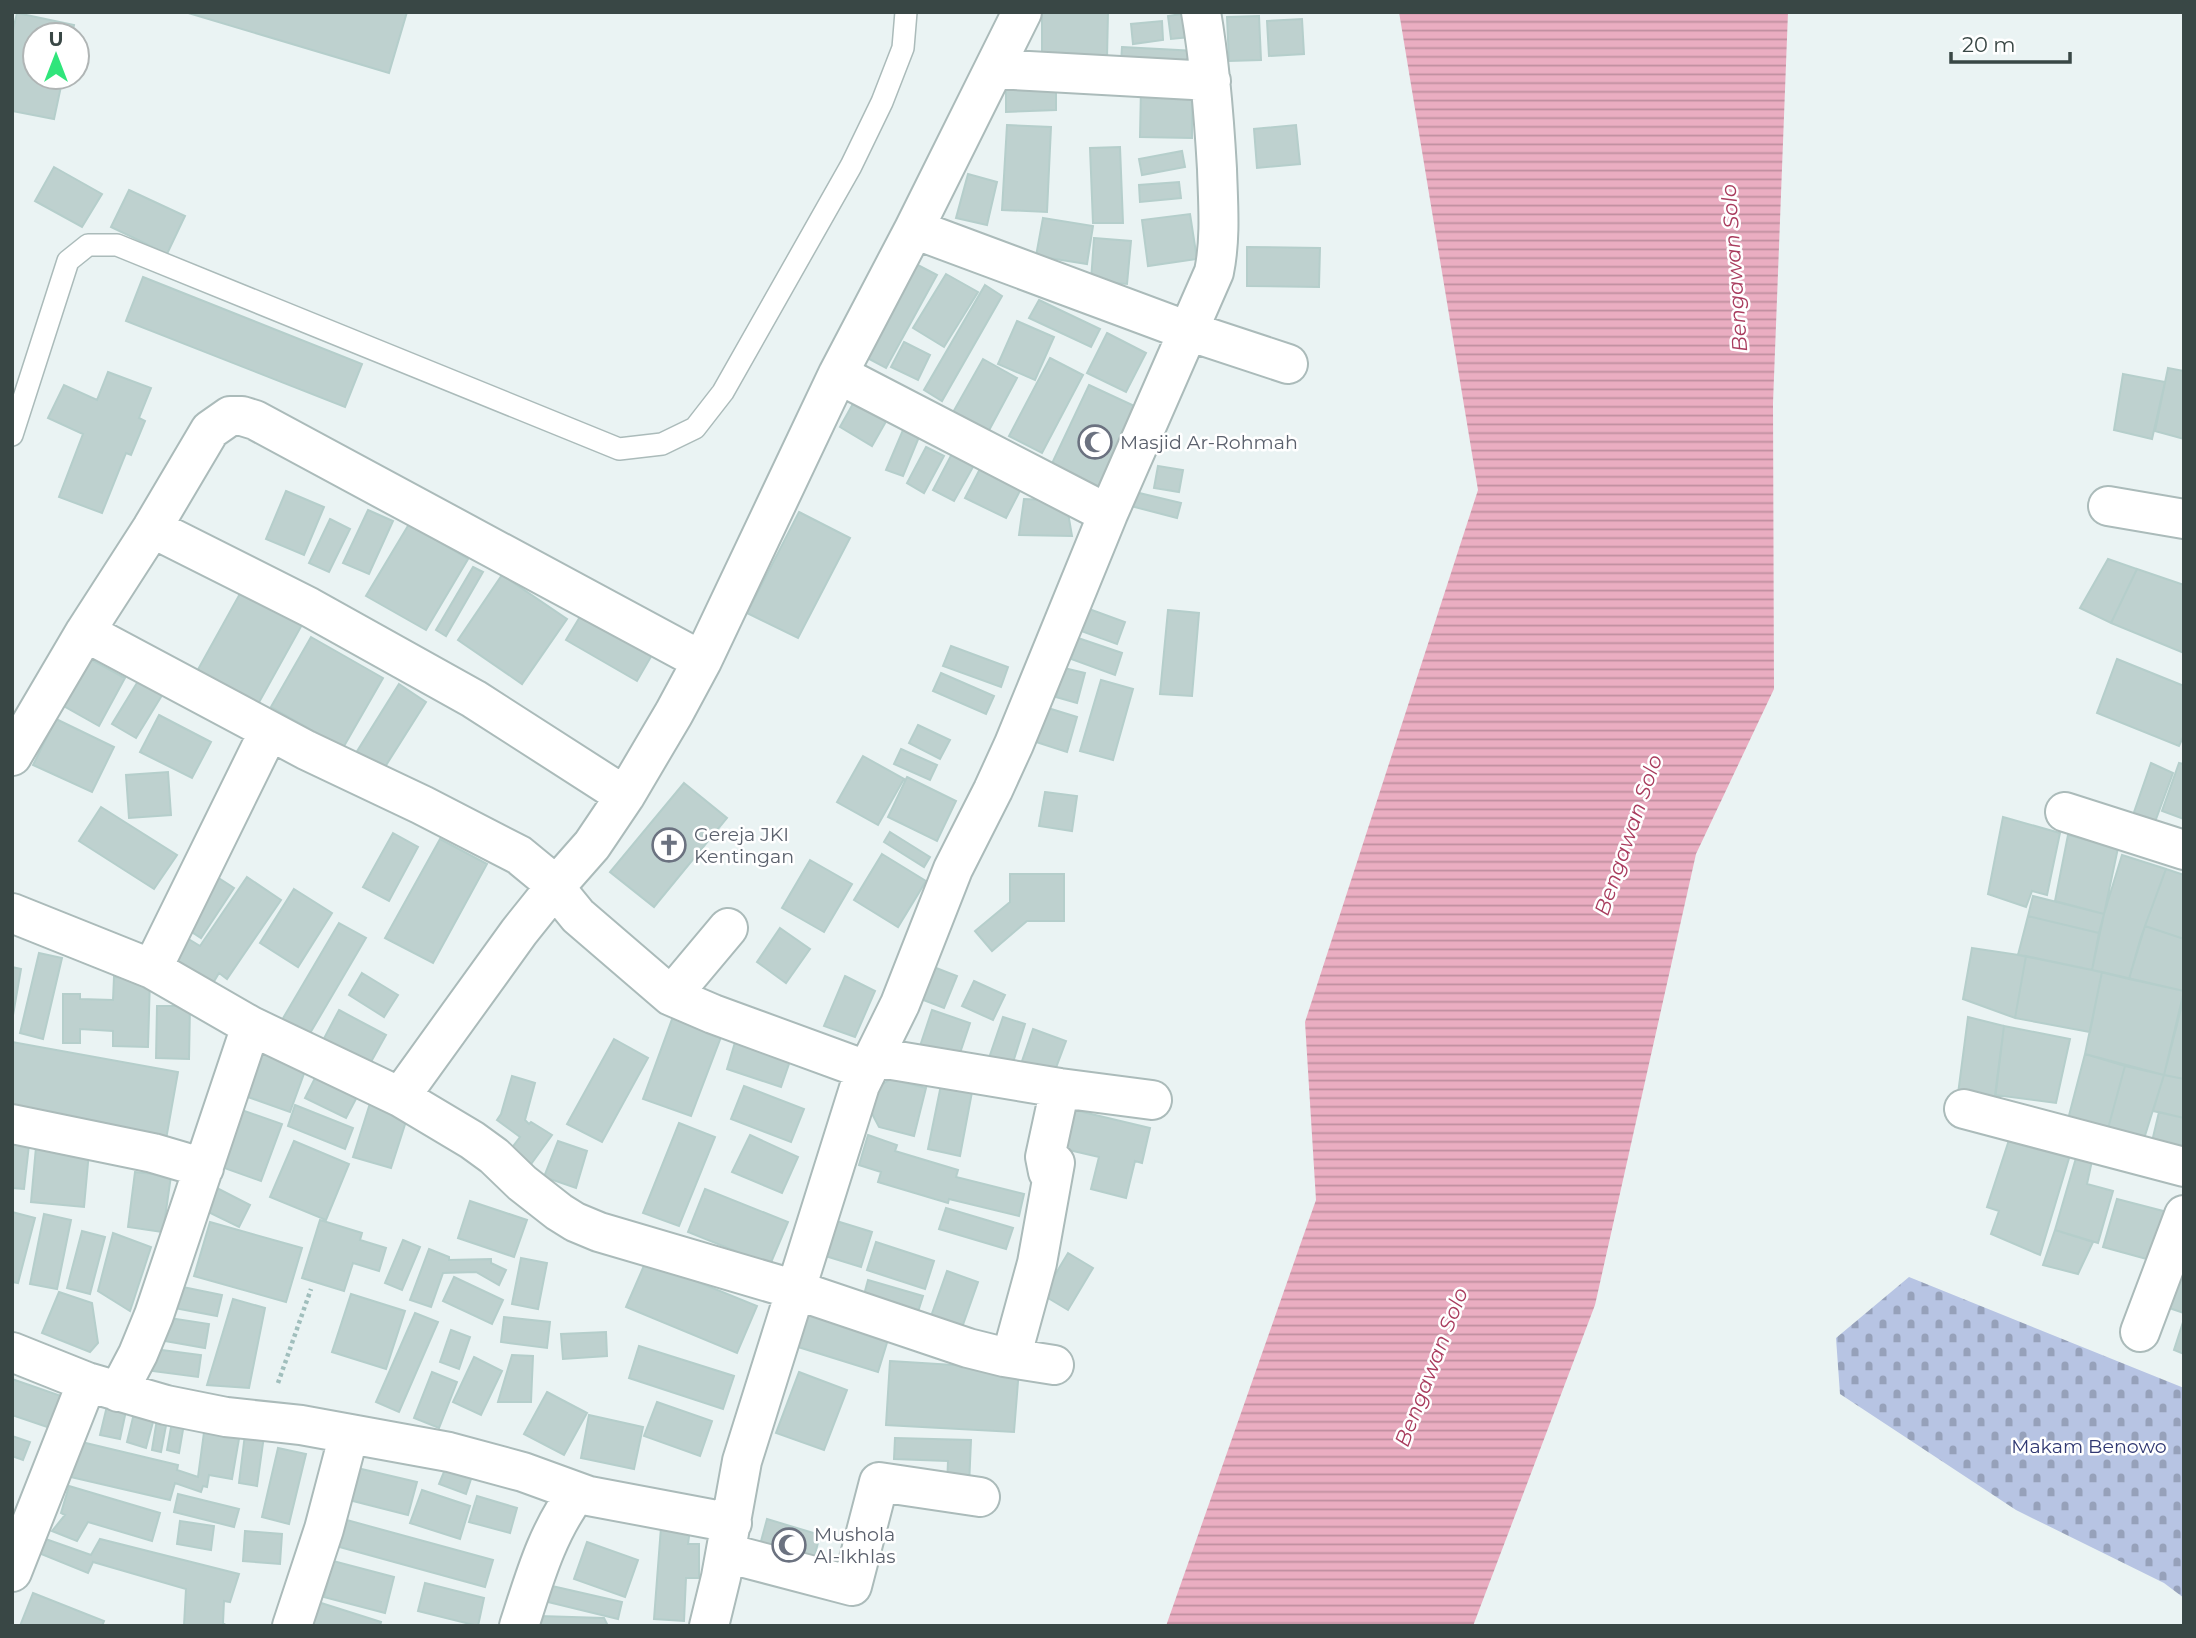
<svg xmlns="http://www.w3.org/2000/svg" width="2196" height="1638" font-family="Montserrat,sans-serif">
	<defs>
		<pattern id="cemetery-stones" width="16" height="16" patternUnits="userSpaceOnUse" patternTransform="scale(1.75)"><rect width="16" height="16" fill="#b7c4e3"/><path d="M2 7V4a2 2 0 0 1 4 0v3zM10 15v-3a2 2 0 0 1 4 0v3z" fill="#96a1ba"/></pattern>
		<pattern id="water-rules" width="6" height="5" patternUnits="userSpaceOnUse" patternTransform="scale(1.75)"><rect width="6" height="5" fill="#eaadc1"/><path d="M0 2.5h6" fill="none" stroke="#bf8f9f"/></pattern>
	</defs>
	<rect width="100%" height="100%" fill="#eaf3f3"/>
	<path fill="url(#cemetery-stones)" d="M1909,1277L2184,1388V1598L2164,1583L2016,1510L1840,1394L1836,1338Z"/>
	<path fill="url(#water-rules)" d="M1399,12H1788L1773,403L1774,689L1696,854L1595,1305L1473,1626H1166L1316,1200L1305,1022L1478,490Z"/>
	<path fill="#bed1cf" stroke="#b5cecb" stroke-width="2" d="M185,12H407L389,73Z
		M1042,12H1108L1107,58L1042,57Z
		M17,13L74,25L72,35H35V77H63L54,119L12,111V34Z
		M1188,13L1190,37L1171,39L1168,16Z
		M1259,16L1261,60L1229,61L1227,17Z
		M1302,19L1304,54L1269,56L1267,21Z
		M1162,21L1163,40L1133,44L1131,24Z
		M1122,47L1196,51L1195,67L1121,63Z
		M1056,76V110L1006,112V77Z
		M1141,87L1192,88V138L1140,137Z
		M1007,125L1051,127L1047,212L1002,210Z
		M1296,125L1300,164L1257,168L1254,129Z
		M1120,147L1123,223H1093L1090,148Z
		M1182,151L1185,167L1142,175L1139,159Z
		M54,167L102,194L82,227L35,201Z
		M968,174L997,182L987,225L956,218Z
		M1179,182L1181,198L1140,202L1139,185Z
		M129,190L185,216L167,254L111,227Z
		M1190,214L1197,259L1148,266L1142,220Z
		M1043,218L1093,226L1087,264L1036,256Z
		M1094,238L1131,241L1127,284L1091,281Z
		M1247,247L1320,248L1319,287L1247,286Z
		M912,262L937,275L886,368L860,354Z
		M946,274L978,292L944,347L913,328Z
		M143,277L362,364L345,407L126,321Z
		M985,285L1002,296L942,401L924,390Z
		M1039,300L1100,329L1091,347L1029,318Z
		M1017,321L1054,337L1035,380L998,364Z
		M1107,333L1146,353L1126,392L1087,373Z
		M904,342L930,355L918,380L891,367Z
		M1050,358L1083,375L1042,453L1009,436Z
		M983,359L1017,378L987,434L952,414Z
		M2168,368L2184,371V439L2155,431Z
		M108,372L151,388L139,418L145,421L131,455L126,453L102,513L59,497L83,434L48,418L64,385L97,400Z
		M2123,374L2165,382L2152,439L2114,430Z
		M1089,385L1143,410L1100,500L1047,474Z
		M855,400L888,418L872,446L840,427Z
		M903,430L919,437L903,476L886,470Z
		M956,446L978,458L954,501L933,490Z
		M926,447L944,456L924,493L907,483Z
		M985,459L1026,479L1006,518L965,498Z
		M1158,466L1183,470L1179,492L1154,488Z
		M286,491L324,507L304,555L266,539Z
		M1131,491L1181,503L1177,518L1127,505Z
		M1024,499L1066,501L1072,536L1019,535Z
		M368,510L393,521L369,574L343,563Z
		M799,512L850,538L798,638L747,613Z
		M330,519L350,529L329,572L309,563Z
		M409,524L468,559L426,630L366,596Z
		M2108,559L2137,569L2111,623L2080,608Z
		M473,567L483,572L446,636L436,630Z
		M2137,569L2184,585V653L2111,623Z
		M502,575L567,619L522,684L458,640Z
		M242,590L303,623L257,706L196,673Z
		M1089,609L1125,622L1117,644L1081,631Z
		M1168,610L1199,613L1192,696L1160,694Z
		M581,615L652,655L637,681L566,640Z
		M311,637L383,678L343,748L271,707Z
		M1078,638L1122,653L1115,675L1071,659Z
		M951,646L1008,667L1001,687L943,666Z
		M88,658L125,678L99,726L62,705Z
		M2117,659L2184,686V735L2179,746L2097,713Z
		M1064,668L1085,673L1077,703L1056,697Z
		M143,673L167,687L136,738L112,724Z
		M941,673L994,696L986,714L933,691Z
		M1101,680L1133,689L1113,760L1080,751Z
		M399,684L426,702L378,778L351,761Z
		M1035,704L1077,717L1067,752L1024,738Z
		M159,715L211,742L192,778L140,752Z
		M56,719L114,747L92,792L33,765Z
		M918,725L950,740L940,759L909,743Z
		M901,749L937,765L930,780L894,764Z
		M863,756L904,779L878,825L837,802Z
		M2151,763L2173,773L2152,830L2131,821Z
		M2179,763L2184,764V819L2162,811Z
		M168,772L171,815L129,818L126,775Z
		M907,777L956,801L937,841L888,817Z
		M684,783L727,818L654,907L610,872Z
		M1045,792L1077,796L1072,831L1039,826Z
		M101,807L177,855L154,889L79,841Z
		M2003,817L2060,833L2047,895L2032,891L2026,907L1988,894Z
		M890,832L930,857L924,867L884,842Z
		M393,833L418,847L389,901L363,887Z
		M2068,835L2118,848L2104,914L2055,901Z
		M440,839L487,864L433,963L385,938Z
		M882,854L926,881L898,927L854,900Z
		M2122,855L2166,869L2141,937L2129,979L2092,970L2104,914Z
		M810,860L852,884L824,932L782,908Z
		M2166,869L2184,875V939L2145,926Z
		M211,873L234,888L201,938L178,923Z
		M1010,874H1064V921H1027L992,951L975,931L1010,902Z
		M247,877L281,900L227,979L219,973L206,995L161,966L182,935L200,946Z
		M294,889L332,913L298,967L260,943Z
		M2033,896L2104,914L2099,933L2028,916Z
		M2028,916L2099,933L2092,970L2018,955Z
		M339,923L366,938L309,1035L282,1020Z
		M2145,926L2184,939V991L2129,979Z
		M780,928L810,949L786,983L757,962Z
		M1972,948L2026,956L2015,1018L1963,999Z
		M39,953L62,958L43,1039L20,1033Z
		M2026,956L2102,972L2090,1032L2015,1018Z
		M931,966L957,976L944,1008L918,998Z
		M12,967L21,969L12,1021Z
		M2102,972L2184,991L2164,1075L2085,1054Z
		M362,973L398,995L384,1017L349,995Z
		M845,976L875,991L855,1037L824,1026Z
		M114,977L150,978L148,1047L113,1046V1031L80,1029V1043H63V994H80V999L113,1000Z
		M974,981L1005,995L993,1020L962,1006Z
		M2184,997V1079L2164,1075Z
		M157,1006H190L189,1059L156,1058Z
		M339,1010L386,1035L366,1071L320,1046Z
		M932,1010L970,1023L957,1062L919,1049Z
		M675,1011L724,1029L691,1116L643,1099Z
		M1003,1017L1025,1024L1010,1072L987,1064Z
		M1968,1017L2004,1026L1995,1100L1958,1094Z
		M2004,1026L2070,1039L2056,1103L1995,1095Z
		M1033,1029L1066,1041L1051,1081L1019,1070Z
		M614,1039L648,1058L602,1142L567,1124Z
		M736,1039L791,1058L781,1087L727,1069Z
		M12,1042L178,1072L165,1145L12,1117Z
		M247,1047L306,1068L290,1112L231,1091Z
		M2085,1054L2125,1066L2106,1136L2066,1127Z
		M2125,1066L2164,1075L2142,1145L2106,1136Z
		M2164,1075L2184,1079V1118L2153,1111Z
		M316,1076L357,1097L346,1118L305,1098Z
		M512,1076L535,1083L525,1120L529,1124L531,1122L552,1135L529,1167L508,1153L520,1137L497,1120L501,1114Z
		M891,1079L926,1088L914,1136L879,1127L870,1110L868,1093Z
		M941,1085L972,1092L960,1156L928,1149Z
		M744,1086L804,1109L791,1142L731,1119Z
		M372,1097L410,1109L391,1168L353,1157Z
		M295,1105L353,1128L345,1149L288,1126Z
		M233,1107L282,1124L261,1181L213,1164Z
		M1066,1108L1150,1128L1142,1163L1135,1161L1126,1198L1091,1189L1099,1157L1056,1147Z
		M2159,1112L2184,1118V1156L2150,1150Z
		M679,1123L715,1137L679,1226L643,1213Z
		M750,1135L798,1157L782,1193L732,1172Z
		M868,1135L897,1145L895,1151L958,1170L956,1177L1024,1194L1019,1216L949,1199L948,1203L878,1182L881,1172L859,1165Z
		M2010,1137L2070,1155L2040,1255L1991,1234L1999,1211L1987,1207Z
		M294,1141L349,1164L326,1220L270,1197Z
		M558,1141L587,1151L576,1188L544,1177Z
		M12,1143L29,1145L24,1189L12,1188Z
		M36,1147L89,1152L84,1207L31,1202Z
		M2078,1151L2093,1156L2087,1184L2113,1191L2098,1243L2055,1230Z
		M135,1172L171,1176L163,1232L128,1227Z
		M209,1184L250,1205L239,1227L198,1207Z
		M705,1189L788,1222L770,1265L688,1232Z
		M2117,1199L2171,1213L2154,1261L2103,1247Z
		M470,1201L527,1220L514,1257L458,1238Z
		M946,1208L1013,1228L1006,1249L939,1229Z
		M12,1212L35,1218L18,1283L12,1282Z
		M44,1214L71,1220L57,1289L30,1284Z
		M830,1219L872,1232L861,1267L819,1254Z
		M320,1220L362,1233L360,1240L386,1248L379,1271L353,1263L344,1291L302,1278Z
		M210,1222L302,1248L286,1302L194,1276Z
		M2055,1230L2093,1242L2078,1274L2043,1265Z
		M82,1231L105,1237L90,1294L67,1288Z
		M113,1233L151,1247L130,1311L98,1291Z
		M403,1240L420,1247L402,1290L385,1283Z
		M876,1242L934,1261L925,1289L867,1270Z
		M429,1249L449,1257V1260L491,1259V1263L506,1270L499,1285L476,1272L443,1273L431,1307L410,1300Z
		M1068,1253L1093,1268L1068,1310L1043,1295Z
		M521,1258L547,1263L538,1309L512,1304Z
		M646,1261L757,1306L737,1353L626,1307Z
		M2184,1264V1313L2163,1306Z
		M947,1271L978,1282L959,1336L928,1325Z
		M454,1277L503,1300L492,1324L443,1301Z
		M868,1280L923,1296L916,1318L862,1302Z
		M173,1285L222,1295L217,1316L169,1307Z
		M59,1292L92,1303L98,1343L90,1352L42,1333Z
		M351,1294L405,1311L386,1369L332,1352Z
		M233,1299L265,1308L249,1388L207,1385Z
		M807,1307L890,1333L878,1372L795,1346Z
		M415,1313L438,1322L399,1412L376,1402Z
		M163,1317L209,1324L205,1348L159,1340Z
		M504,1317L550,1322L547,1348L501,1342Z
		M2184,1319V1354L2174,1350Z
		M451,1330L470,1337L459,1369L440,1362Z
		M606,1332L607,1356L563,1359L561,1334Z
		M639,1346L734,1376L723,1409L629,1378Z
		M154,1349L201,1355L198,1377L152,1371Z
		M512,1355L533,1356L531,1402H498Z
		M474,1357L502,1371L481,1415L453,1402Z
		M890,1361L1019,1369L1014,1432L886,1425Z
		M432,1372L457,1382L439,1428L414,1418Z
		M799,1372L847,1390L824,1450L776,1433Z
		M12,1379L67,1398L56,1430L12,1415Z
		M547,1392L587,1413L564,1455L524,1434Z
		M108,1402L127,1406L120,1439L100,1435Z
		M657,1402L712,1421L700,1456L644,1436Z
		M136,1405L156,1411L146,1448L127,1442Z
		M158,1413L168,1415L161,1452L152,1450Z
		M589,1415L643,1427L634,1469L581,1458Z
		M173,1416L185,1418L179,1453L167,1450Z
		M205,1425L240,1433L232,1479L209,1475L207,1487L203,1486L201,1492L175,1483L170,1500L62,1475L69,1439L178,1465L177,1470L198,1477Z
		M245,1434L264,1436L257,1486L239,1483Z
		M12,1436L30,1442L23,1460L12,1456Z
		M895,1438L971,1440L969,1486H947L948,1461L894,1459Z
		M278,1448L306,1454L289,1524L262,1517Z
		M353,1467L417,1482L408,1515L345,1499Z
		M446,1467L472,1476L466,1494L439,1484Z
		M69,1486L160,1513L152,1541L88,1522L77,1541L52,1531L65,1515L61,1513Z
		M422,1490L470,1506L460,1539L410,1523Z
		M178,1494L239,1509L234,1527L174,1512Z
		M477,1496L517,1508L510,1533L469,1522Z
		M343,1519L493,1560L485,1587L336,1546Z
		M767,1519L820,1535L811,1570L757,1556Z
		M180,1521L214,1526L211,1550L177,1544Z
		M661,1527L690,1529L688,1544H699V1578H686L684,1621L654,1619Z
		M245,1531L282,1534L280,1564L243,1561Z
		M37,1536L91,1555L100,1539L239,1574L230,1602L224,1601L223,1623L227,1626H184L186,1589L93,1562L88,1573L29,1549Z
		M587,1542L638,1560L625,1597L574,1579Z
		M333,1561L394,1577L385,1613L324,1597Z
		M425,1583L484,1598L478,1626L418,1611Z
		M552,1586L622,1602L618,1619L548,1602Z
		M33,1593L104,1621L102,1626H20Z
		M318,1602L381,1622L380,1626H311Z
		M539,1616L604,1618L608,1626H538Z"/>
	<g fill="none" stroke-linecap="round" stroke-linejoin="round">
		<defs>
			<path id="lane" d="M12,435L68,261L88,245H117L619,449L662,444L695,428L723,392L851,166L882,102L903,48L906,12"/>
			<path id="street" d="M995,69L1211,81
				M914,229L1188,331L1288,364
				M838,374L1108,514
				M2108,506L2184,519
				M152,528L309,607L474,699L625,796
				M85,632L306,750L422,805L519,855L547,878L578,916L671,996L713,1014L866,1070
				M12,756L85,632L152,528L210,430L230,416H242L255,420L702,661
				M2065,812L2184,850
				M12,913L152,969L251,1026L400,1097L472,1140L494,1156L522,1183L559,1212L575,1222L599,1232L796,1290L968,1348L1004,1357L1054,1365
				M152,969L269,731
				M671,996L728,928
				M874,1057L1060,1088L1152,1100
				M400,1097L519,932L555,887L592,845L625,796L674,713L702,661L838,374L914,229L1022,12
				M1964,1109L2184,1167
				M12,1124L153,1153L204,1168
				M1052,1178L1048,1172L1045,1157L1060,1088
				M2140,1332L2184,1215
				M12,1352L87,1382L166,1405L226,1417L301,1425L449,1452L523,1472L589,1496L732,1523
				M1011,1358L1037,1263L1055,1163
				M118,1392L138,1354L154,1315L251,1026
				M726,1553L852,1586L879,1482L980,1497
				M12,1572L87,1382
				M292,1626L324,1529L349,1434
				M519,1626C534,1580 547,1532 577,1493
				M709,1626L721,1577L742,1461L860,1085L900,1004L953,869L993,790L1014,744L1108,514L1214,272C1221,238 1218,203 1217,169C1214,116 1210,64 1201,12"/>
		</defs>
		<use href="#lane" stroke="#abbbba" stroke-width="24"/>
		<use href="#street" stroke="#abbbba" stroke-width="42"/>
		<path stroke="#a0bebc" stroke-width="4.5" stroke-dasharray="3.5 3.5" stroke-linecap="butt" d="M278,1383L311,1289"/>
		<use href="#lane" stroke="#fff" stroke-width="21"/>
		<use href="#street" stroke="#fff" stroke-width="38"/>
	</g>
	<defs>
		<symbol id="mosque-ring" viewBox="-11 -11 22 22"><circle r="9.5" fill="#fff" stroke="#6b7280" stroke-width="1.5"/><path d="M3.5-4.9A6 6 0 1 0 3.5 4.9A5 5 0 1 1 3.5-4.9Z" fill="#6b7280"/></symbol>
		<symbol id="church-ring" viewBox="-11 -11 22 22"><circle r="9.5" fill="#fff" stroke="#6b7280" stroke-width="1.5"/><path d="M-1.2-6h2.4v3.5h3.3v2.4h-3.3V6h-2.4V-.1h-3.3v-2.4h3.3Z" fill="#6b7280"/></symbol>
	</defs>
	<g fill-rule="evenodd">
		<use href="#mosque-ring" x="1076" y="423" width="38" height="38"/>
		<use href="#church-ring" x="650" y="826" width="38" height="38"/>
		<use href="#mosque-ring" x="770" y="1526" width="38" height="38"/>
	</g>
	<g text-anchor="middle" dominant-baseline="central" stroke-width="5" stroke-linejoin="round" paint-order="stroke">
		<g font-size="19" fill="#5b616d" stroke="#fff" text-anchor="start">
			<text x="1120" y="442">Masjid Ar-Rohmah</text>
			<text x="694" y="834">Gereja JKI<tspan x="694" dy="22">Kentingan</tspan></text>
			<text x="814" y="1534">Mushola<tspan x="814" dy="22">Al-Ikhlas</tspan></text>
		</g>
		<g font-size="19" fill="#313973" stroke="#fff">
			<text x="2089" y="1446">Makam Benowo</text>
		</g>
		<g font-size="21" font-style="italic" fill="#a93c5e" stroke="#fff">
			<text transform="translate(1734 268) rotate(-94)">Bengawan Solo</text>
			<text transform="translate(1628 835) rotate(-71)">Bengawan Solo</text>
			<text transform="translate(1431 1367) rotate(-69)">Bengawan Solo</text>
		</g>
	</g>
	<rect width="2196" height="1638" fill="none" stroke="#394745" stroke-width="28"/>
	<g transform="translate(56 56)"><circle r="33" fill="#ffffff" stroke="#b0b5b5" stroke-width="2"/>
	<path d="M0-5L12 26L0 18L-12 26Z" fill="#30e57b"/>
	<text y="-10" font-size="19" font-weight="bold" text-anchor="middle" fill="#394745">U</text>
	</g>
	<path d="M1951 52v10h119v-10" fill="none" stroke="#394745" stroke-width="3.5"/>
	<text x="1962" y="52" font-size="21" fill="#394745" stroke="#ffffff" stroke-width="5" paint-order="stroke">20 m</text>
</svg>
